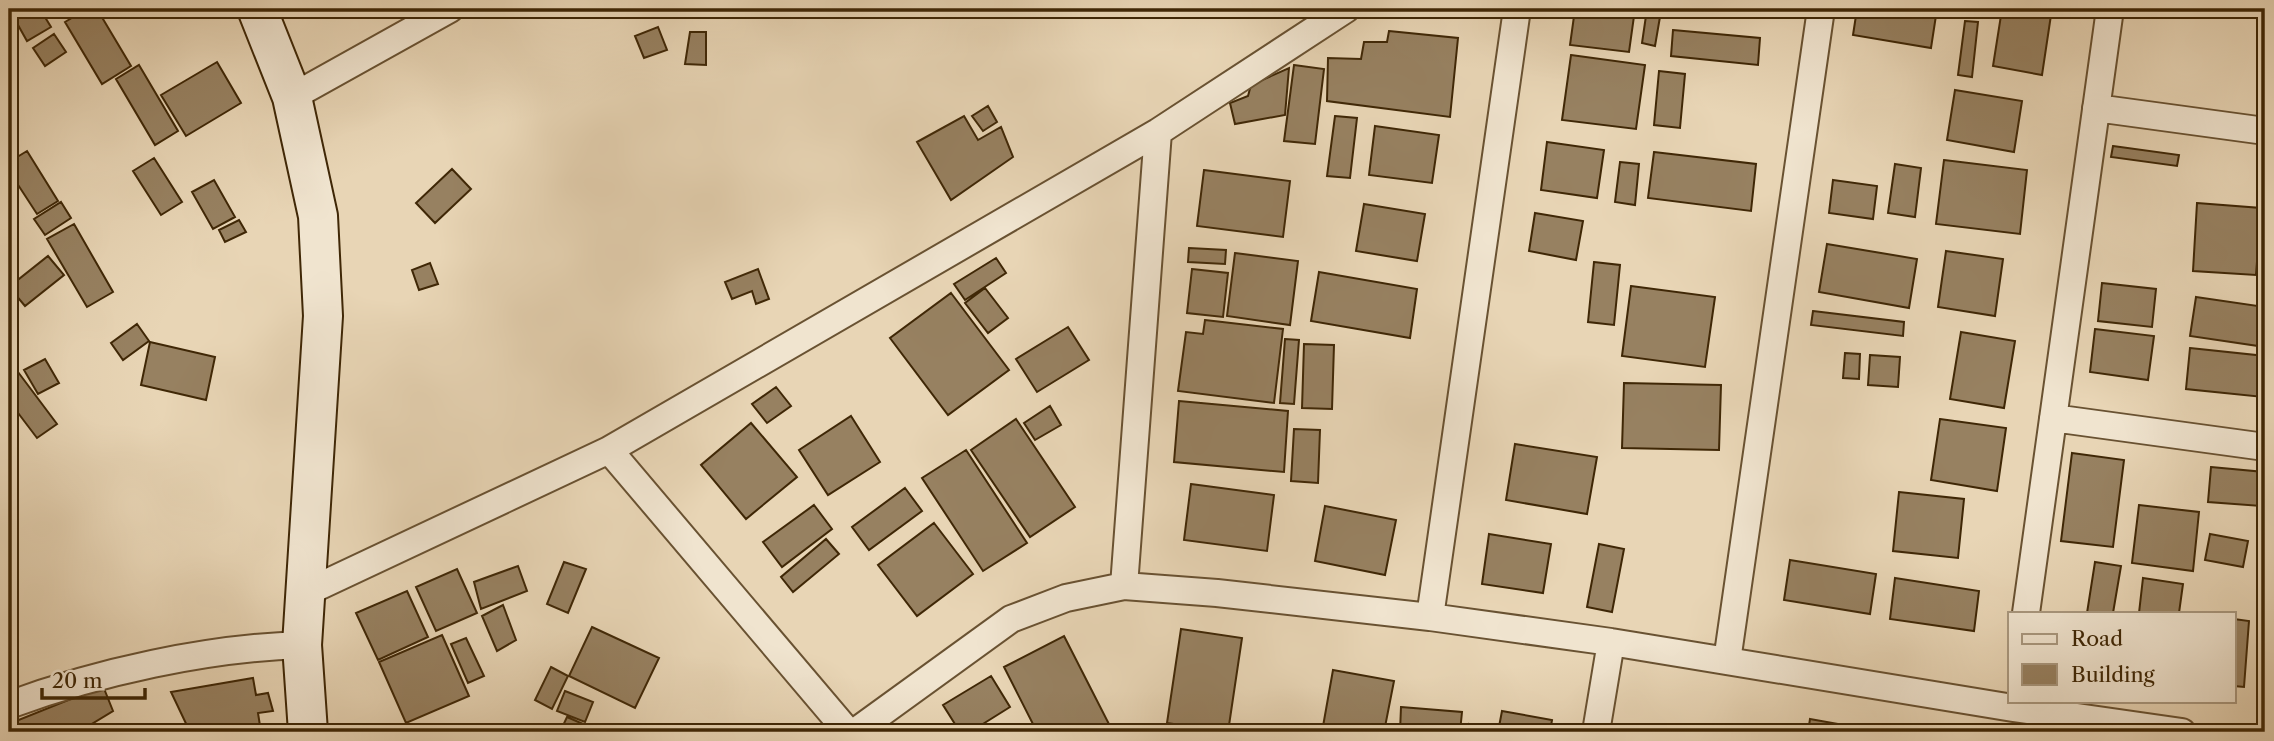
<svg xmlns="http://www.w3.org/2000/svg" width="2274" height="741" font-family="'Libre Caslon Text',serif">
	<rect width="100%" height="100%" fill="#e8d5b5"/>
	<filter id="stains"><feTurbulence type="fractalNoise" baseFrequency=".00286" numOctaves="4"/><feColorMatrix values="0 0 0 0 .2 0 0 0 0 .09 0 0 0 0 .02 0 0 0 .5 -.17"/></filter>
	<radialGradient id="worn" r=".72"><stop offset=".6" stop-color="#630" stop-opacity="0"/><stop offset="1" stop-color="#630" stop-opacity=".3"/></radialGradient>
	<path fill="#978161" stroke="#3f2706" stroke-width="2" d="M9,9H40L51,27L27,41Z
		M87,9H97L131,66L102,84L65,22Z
		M1575,9H1635L1629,52L1570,45Z
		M1647,9L1661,11L1655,46L1642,43Z
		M1857,9H1937L1931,48L1853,35Z
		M2002,9L2051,15L2042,75L1993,66Z
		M1965,21L1978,22L1972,77L1958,75Z
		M658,27L667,50L644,58L635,36Z
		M1673,30L1760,38L1758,65L1671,56Z
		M1389,31L1458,38L1450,117L1327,101L1328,58L1361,59L1364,42H1387Z
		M690,32H706V65L685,64Z
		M54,34L66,52L45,66L33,48Z
		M1571,55L1645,65L1636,129L1562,120Z
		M217,62L241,103L186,136L161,95Z
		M139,65L178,131L155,145L116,79Z
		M1294,65L1324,69L1315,144L1284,141Z
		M1289,68L1285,115L1235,124L1230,103L1248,96L1251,85Z
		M1659,71L1685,74L1680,128L1654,125Z
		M1955,90L2022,101L2014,152L1947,140Z
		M988,106L997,122L983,131L972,116Z
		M964,116L978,140L1001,127L1013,157L951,200L917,142Z
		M1335,116L1357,118L1350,178L1327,176Z
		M1375,126L1439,135L1432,183L1369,175Z
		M1547,142L1604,150L1597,198L1541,190Z
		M2113,146L2179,155L2177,166L2111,157Z
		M27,151L58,201L37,214L9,171V162Z
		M1654,152L1756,164L1751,211L1648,198Z
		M154,158L182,202L161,215L133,171Z
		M1944,160L2027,170L2020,234L1936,224Z
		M1620,162L1639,164L1635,205L1615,202Z
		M1895,164L1921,168L1915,217L1888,213Z
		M452,169L471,189L435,223L416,203Z
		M1204,170L1290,181L1283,237L1197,226Z
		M214,180L235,217L213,229L192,192Z
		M1833,180L1877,186L1873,219L1829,213Z
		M61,202L71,218L45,235L34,219Z
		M2197,203L2261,208L2256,275L2193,271Z
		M1364,204L1425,214L1417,261L1356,251Z
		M1535,213L1583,221L1576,260L1529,251Z
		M239,220L246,232L225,242L219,230Z
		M74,224L113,292L87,307L47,239Z
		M1827,244L1917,259L1909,308L1819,292Z
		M1189,248L1226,250L1225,264L1188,262Z
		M1946,251L2003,259L1995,316L1938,307Z
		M1235,253L1298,261L1290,325L1227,316Z
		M48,256L64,275L25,306L9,287Z
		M996,258L1006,273L965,300L954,284Z
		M1594,262L1620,265L1614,325L1588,322Z
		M430,263L438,284L419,290L412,270Z
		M758,269L769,299L756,304L752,291L732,299L725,282Z
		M1192,269L1228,273L1223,317L1187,313Z
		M1319,272L1417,289L1410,338L1311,321Z
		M2102,283L2156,289L2152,327L2098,321Z
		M1631,286L1715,297L1705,367L1622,356Z
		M985,288L1008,318L988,333L965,303Z
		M951,293L1009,370L948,415L890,338Z
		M2196,297L2265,307V347L2190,336Z
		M1813,311L1904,322L1903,336L1811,325Z
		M1205,320L1283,329L1274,403L1178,391L1186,332L1203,334Z
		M137,324L149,341L123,360L111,343Z
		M1068,327L1089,360L1037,392L1016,359Z
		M2095,329L2154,336L2148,380L2090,372Z
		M1961,332L2015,341L2004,408L1950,399Z
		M1285,339L1299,340L1294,404L1280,403Z
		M150,342L215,357L206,400L141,385Z
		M1304,344L1334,345L1332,409L1302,408Z
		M2190,348L2265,356L2263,397L2186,389Z
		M1845,353L1860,354L1859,379L1843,378Z
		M1870,355L1900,357L1898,387L1868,385Z
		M45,359L59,383L38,394L24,370Z
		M12,364L57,424L37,438L9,401V366Z
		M1624,383L1721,385L1719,450L1622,448Z
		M776,387L791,406L767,423L752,404Z
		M1179,401L1288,411L1284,472L1174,462Z
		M1050,406L1061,425L1035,440L1024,423Z
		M851,416L880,462L828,495L799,450Z
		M1016,419L1075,507L1030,537L971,450Z
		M1940,419L2006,428L1997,491L1931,480Z
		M751,423L797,477L746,519L701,465Z
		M1294,429L1320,430L1318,483L1291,481Z
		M1515,444L1597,457L1587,514L1506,500Z
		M966,450L1027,543L983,571L922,478Z
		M2072,453L2124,460L2113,547L2061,541Z
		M2211,467L2264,472L2261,506L2208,502Z
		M1191,484L1274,495L1267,551L1184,540Z
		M905,488L922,511L869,550L852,527Z
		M1899,492L1964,499L1958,558L1893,551Z
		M814,505L832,529L782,567L763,542Z
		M2139,505L2199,512L2193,571L2132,563Z
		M1325,506L1396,520L1385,575L1315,561Z
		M934,523L973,574L917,616L878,565Z
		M1489,534L1551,544L1543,593L1482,584Z
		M2210,534L2248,541L2243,567L2205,560Z
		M826,539L839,554L793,592L781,577Z
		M1599,544L1624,549L1612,612L1587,607Z
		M1790,560L1876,574L1870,614L1784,600Z
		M564,562L586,569L568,613L547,604Z
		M2095,562L2121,566L2113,613H2087Z
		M518,566L527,591L481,609L474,582Z
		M457,569L477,613L436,631L416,587Z
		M1895,578L1979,591L1974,631L1890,619Z
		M2143,578L2183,584L2179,613H2139Z
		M407,591L428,637L378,660L356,613Z
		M503,605L516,640L497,651L482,616Z
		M2234,619L2249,621L2244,687L2234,686Z
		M592,627L659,658L635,708L569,676Z
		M1181,629L1242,638L1228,732L1167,723Z
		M442,635L469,696L406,723L379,662Z
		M1064,636L1113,732H1037L1004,667Z
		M466,638L484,676L468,683L451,644Z
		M551,667L568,676L552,709L535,700Z
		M1333,670L1394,681L1384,732H1322Z
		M991,676L1010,707L970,732H960L943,705Z
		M253,678L256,695L268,693L273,711L258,713L261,732H190L171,692Z
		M103,686L113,711L82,730L84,732H21L16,721Z
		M565,691L593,702L585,722L557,711Z
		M1401,707L1462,712L1460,732H1400Z
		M1502,711L1552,720L1550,732H1498Z
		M567,717L597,730L596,732H560Z
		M1810,719L1855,727L1854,732H1808Z
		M1469,724L1488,727L1487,732H1468Z"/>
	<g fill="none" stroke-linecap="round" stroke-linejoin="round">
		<defs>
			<path id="street" d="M292,97L450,9
				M2096,108L2265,131
				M2053,418L2265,447
				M609,450L848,732
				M1124,586L1158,132
				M305,593L609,450L1158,132L1346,9
				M2026,613L2110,9
				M1430,617L1517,9
				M1727,661L1821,9
				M9,705C98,672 207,648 302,645
				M855,732L1011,619L1066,598L1124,586L1217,593L1430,617L1611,642L2013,708L2182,732
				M1596,732L1611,642"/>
			<path id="secondary" d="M257,9L292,97L318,216L323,316L302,645L308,732"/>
		</defs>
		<use href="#street" stroke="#695232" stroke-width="30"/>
		<use href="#secondary" stroke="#3f2706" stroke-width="42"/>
		<use href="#street" stroke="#f0e4cf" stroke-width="26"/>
		<use href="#secondary" stroke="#f0e4cf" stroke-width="38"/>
	</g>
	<rect width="2274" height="741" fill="none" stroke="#e8d5b5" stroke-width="35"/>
	<rect x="10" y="10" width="2253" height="720" fill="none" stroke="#3f2706" stroke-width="3.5"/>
	<rect x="18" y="18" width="2239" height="706" fill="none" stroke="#3f2706" stroke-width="2"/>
	<rect x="2008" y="612" width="228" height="91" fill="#f0e4cf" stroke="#a9987f" stroke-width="2"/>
	<rect x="2022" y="634" width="35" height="10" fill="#f0e4cf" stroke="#a9987f" stroke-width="2"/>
	<text x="2071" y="646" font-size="21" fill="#3f2706">Road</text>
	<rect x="2022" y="664" width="35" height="21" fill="#978161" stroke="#a9987f" stroke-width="2"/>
	<text x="2071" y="682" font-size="21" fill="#3f2706">Building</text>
	<path d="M42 688v10h103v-10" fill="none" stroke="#3f2706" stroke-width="3.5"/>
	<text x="52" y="688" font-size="21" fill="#3f2706" stroke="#f0e4cf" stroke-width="5" paint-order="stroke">20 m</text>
	<rect width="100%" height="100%" filter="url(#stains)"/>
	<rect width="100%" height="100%" fill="url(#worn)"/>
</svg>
